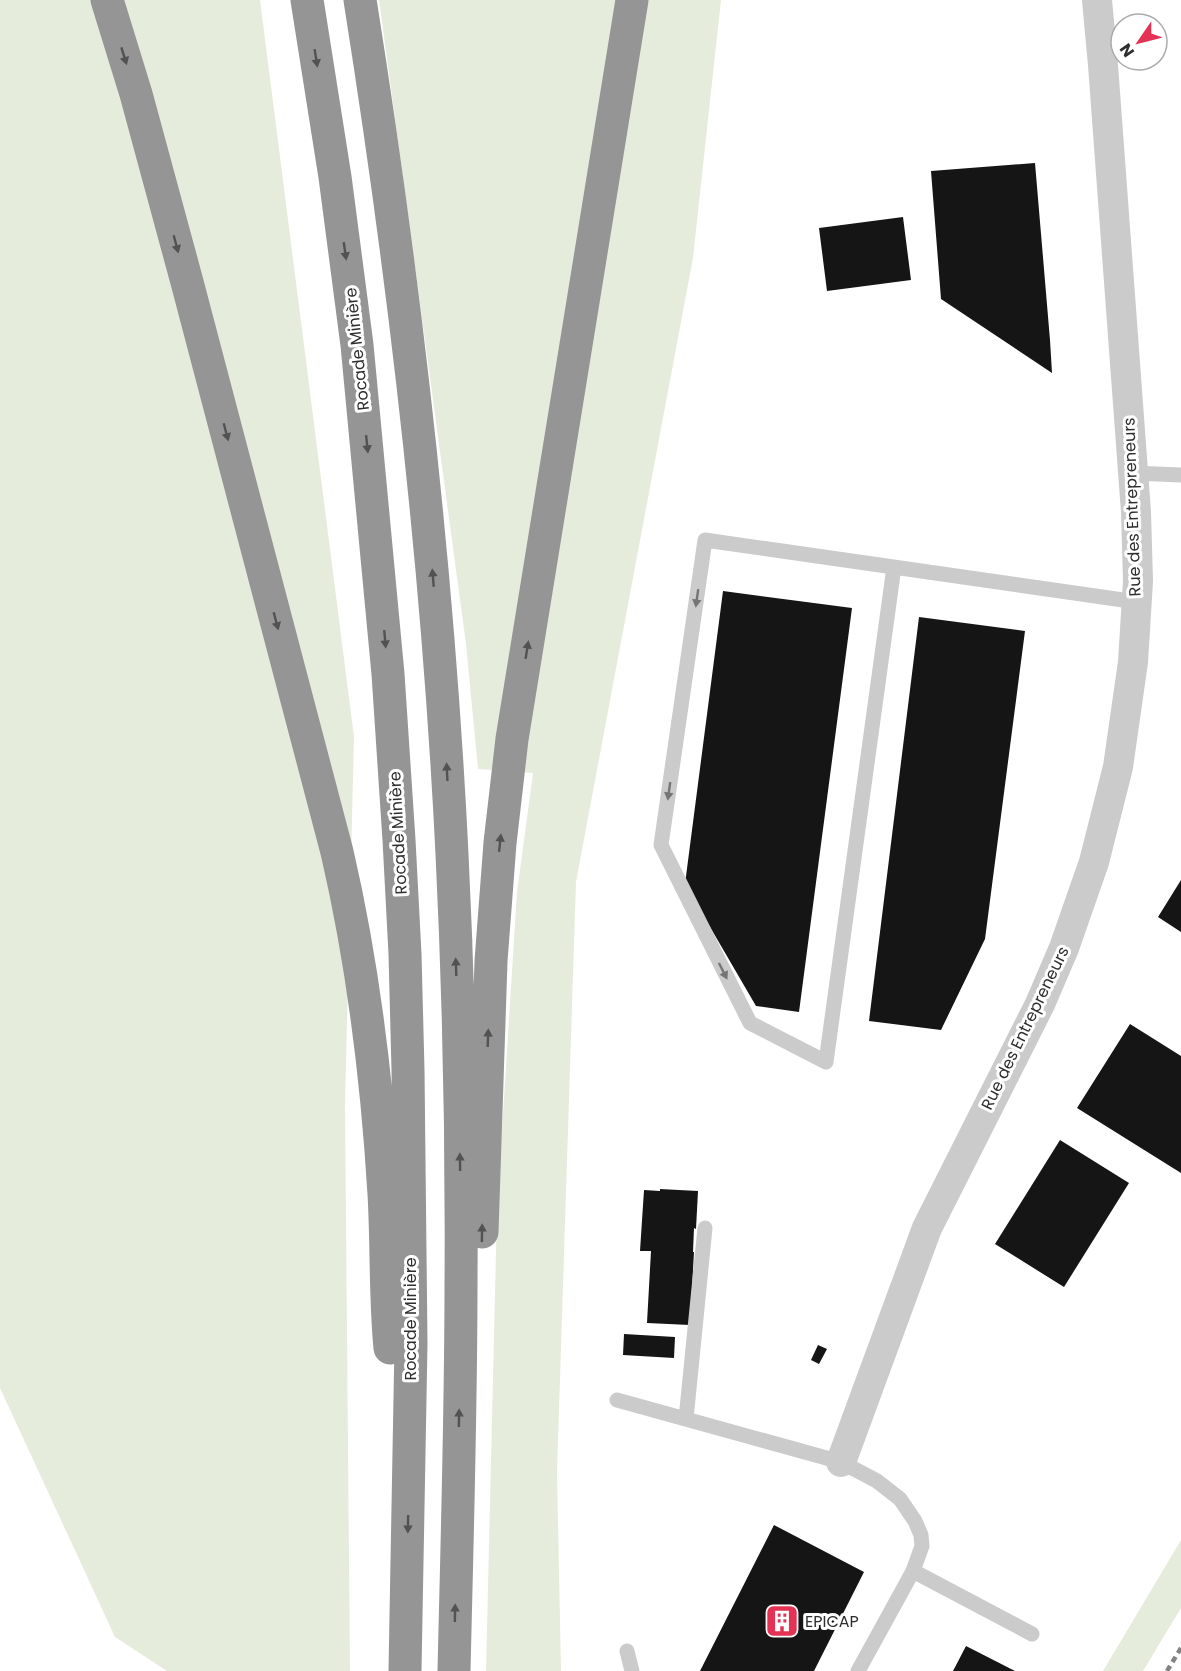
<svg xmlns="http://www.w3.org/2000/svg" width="1181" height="1671" font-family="Poppins,sans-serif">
	<rect width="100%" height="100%" fill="#fff"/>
	<path fill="#e6ecdc" d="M0,0H260L354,737L345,1104L350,1671H167L115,1637L0,1388Z
		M379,0H721L693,258L576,882L557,1472L561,1671H486L497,1209L517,892L533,773L478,769L466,644Z
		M1181,1540V1608L1143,1671H1103Z"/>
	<path fill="#151515" d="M1035,163L1050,340L1052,373L941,299L931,171Z
		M903,217L911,280L827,291L819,228Z
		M723,591L852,608L799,1012L756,1006L685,884Z
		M919,617L1025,631L985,939L941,1030L869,1021Z
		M1181,880V932L1158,917Z
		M1130,1024L1181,1056V1173L1077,1108Z
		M1060,1140L1129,1183L1064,1287L995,1244Z
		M660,1189L698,1191L696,1229L694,1228L693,1252H694L690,1325L647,1323L651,1251H640L644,1190L660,1191Z
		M624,1334L675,1337L674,1358L623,1355Z
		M818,1345L827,1349L819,1364L811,1360Z
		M774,1525L864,1572L814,1671H700Z
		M966,1646L1015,1671H953Z"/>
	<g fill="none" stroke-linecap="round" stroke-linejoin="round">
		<path stroke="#cbcbcb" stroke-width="15" d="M1133,473L1181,475
			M894,567L826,1062L750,1023L661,845L705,540L1137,602
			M617,1400L841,1462L877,1481L900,1499L915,1521L921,1535L922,1546L913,1571L858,1671
			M686,1419L705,1228
			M913,1571L1032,1634
			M627,1651L632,1671"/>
		<path stroke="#cbcbcb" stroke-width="30" d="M841,1462L927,1228L1040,1004L1064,948L1094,862L1118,767L1133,662L1138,581L1136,512L1103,65L1097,0"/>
		<path stroke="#959595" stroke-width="33" d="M107,0L136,94L187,282L337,852C363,964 377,1078 384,1194C387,1245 385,1297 390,1348
			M307,0L335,177L357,345L388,674L399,840L405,954L408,1070L411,1343L405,1671
			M360,0C405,283 438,568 452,854C459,997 462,1140 461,1283C461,1413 457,1542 454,1671
			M482,1232L491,961L500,843L512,739L632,0"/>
		<path stroke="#838383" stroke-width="4.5" stroke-dasharray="6 4.5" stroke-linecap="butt" d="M1167,1671L1181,1648"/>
	</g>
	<defs><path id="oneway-solid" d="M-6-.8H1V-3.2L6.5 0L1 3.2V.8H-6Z" transform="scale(1.5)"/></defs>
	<g fill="#525252">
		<use href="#oneway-solid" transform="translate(124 56) rotate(73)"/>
		<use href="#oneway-solid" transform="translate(316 58) rotate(81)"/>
		<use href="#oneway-solid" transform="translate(176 244) rotate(75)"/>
		<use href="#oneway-solid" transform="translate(345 251) rotate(82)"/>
		<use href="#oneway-solid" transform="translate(226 432) rotate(75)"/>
		<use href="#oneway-solid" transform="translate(367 444) rotate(84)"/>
		<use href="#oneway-solid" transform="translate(433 578) rotate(-95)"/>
		<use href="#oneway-solid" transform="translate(276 621) rotate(75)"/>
		<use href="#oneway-solid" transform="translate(385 639) rotate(85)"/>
		<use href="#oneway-solid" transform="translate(527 650) rotate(-81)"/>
		<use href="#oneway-solid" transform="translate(447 772) rotate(-93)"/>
		<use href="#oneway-solid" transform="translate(500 843) rotate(-84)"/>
		<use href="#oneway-solid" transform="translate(456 967) rotate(-92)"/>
		<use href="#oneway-solid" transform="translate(488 1038) rotate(-88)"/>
		<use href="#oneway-solid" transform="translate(460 1162) rotate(-91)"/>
		<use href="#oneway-solid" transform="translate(482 1233) rotate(-89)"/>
		<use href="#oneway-solid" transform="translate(459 1418) rotate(-89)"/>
		<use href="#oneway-solid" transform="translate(408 1524) rotate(91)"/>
		<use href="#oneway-solid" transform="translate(455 1613) rotate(-89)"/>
	</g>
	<g fill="#757575">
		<use href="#oneway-solid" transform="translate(697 598) rotate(98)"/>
		<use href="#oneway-solid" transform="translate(669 791) rotate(98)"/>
		<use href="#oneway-solid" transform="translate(723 971) rotate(63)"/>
	</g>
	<defs>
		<symbol id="building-square" viewBox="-11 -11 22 22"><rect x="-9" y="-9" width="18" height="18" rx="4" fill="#e33253" stroke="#fff"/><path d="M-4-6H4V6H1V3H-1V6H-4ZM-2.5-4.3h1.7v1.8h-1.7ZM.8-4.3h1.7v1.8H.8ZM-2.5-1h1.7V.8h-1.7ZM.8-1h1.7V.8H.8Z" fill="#fff"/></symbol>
	</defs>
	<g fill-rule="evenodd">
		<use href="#building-square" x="763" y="1602" width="38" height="38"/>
	</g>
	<g text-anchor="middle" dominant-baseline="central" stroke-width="6" stroke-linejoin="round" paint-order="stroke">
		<g font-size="16" fill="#2e2e2e" stroke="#fff">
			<text transform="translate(357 349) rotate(-96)">Rocade Minière</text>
			<text transform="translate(1132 507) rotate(-92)">Rue des Entrepreneurs</text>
			<text transform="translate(398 833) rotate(-93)">Rocade Minière</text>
			<text transform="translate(1025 1028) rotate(-64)">Rue des Entrepreneurs</text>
			<text transform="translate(410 1319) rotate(-90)">Rocade Minière</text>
		</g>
		<g font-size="16" fill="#2e2e2e" stroke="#fff" text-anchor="start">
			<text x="805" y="1621">EPICAP</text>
		</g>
	</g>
	<g transform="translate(1139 42) rotate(235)"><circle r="28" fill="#ffffff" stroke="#ababab" stroke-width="1.5"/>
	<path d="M0-4.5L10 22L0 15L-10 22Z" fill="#e33253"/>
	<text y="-9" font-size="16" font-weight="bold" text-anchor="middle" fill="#2e2e2e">N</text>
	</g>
</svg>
